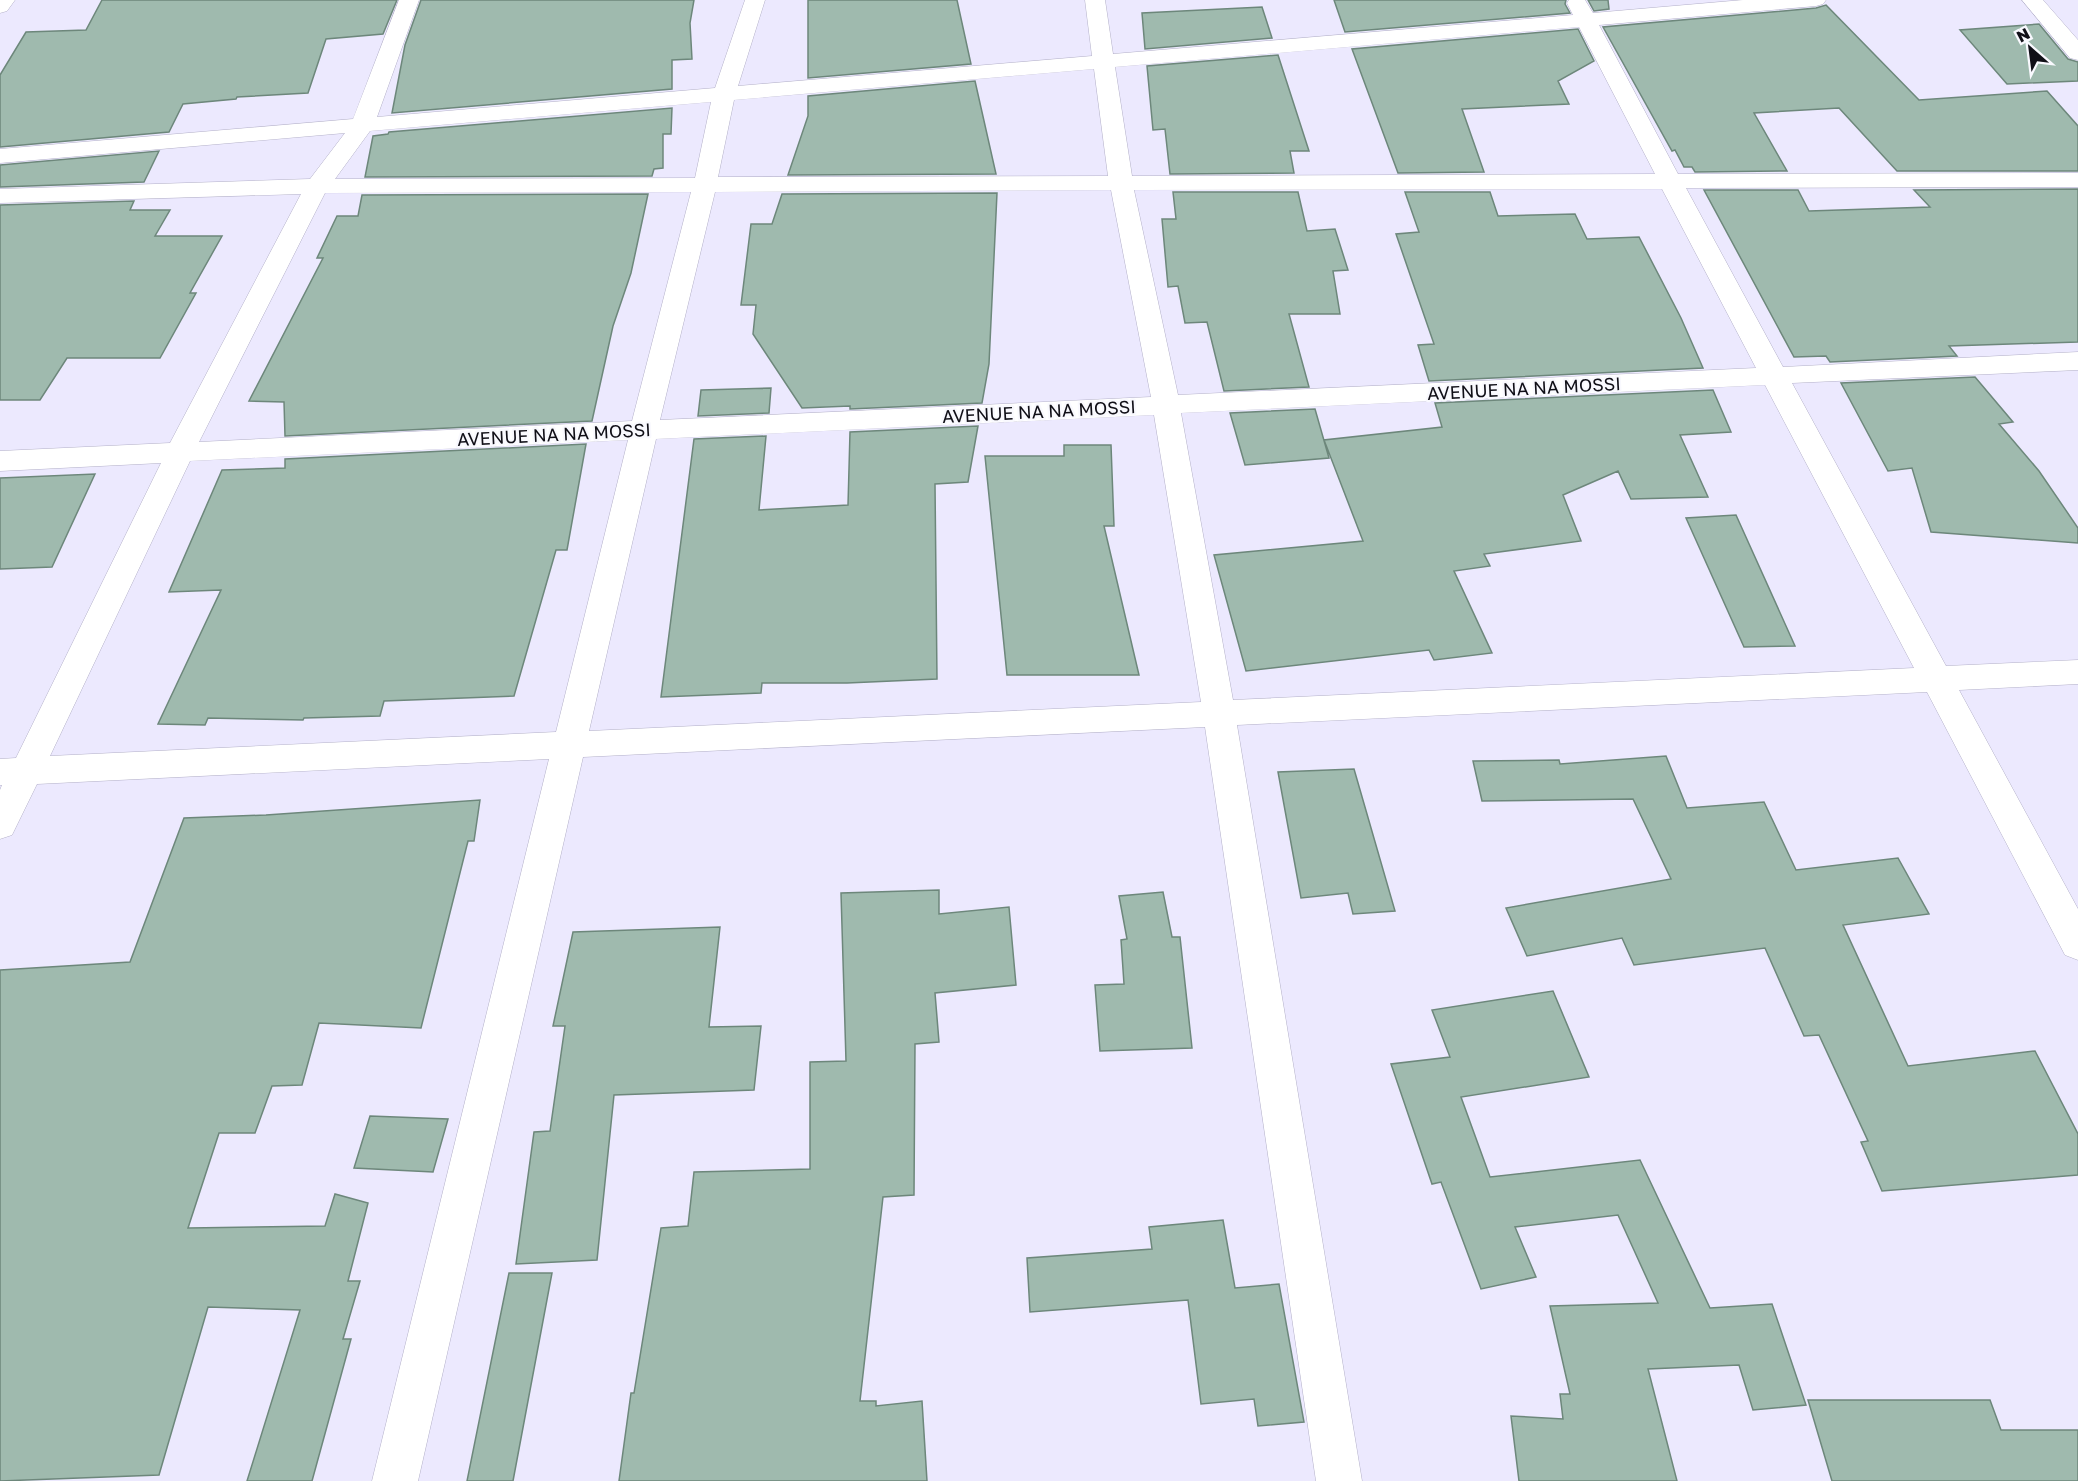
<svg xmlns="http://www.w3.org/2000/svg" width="2078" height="1481" font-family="'Golos Text',sans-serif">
	<rect width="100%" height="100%" fill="#ece9fe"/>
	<path fill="#9fbaae" stroke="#6d877b" stroke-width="1.5" d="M102,0H397L383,34L326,39L308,93L237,97L236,99L183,104L169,132L0,147V75L26,32L86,30Z
		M421,0H694L690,23L692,59L672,60V89L392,113L405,45Z
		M808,0H957L971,64L808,78Z
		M1334,0H1566L1565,4L1570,13L1345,32Z
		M1588,0H1608L1609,9L1594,11Z
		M1826,5L1919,100L2047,91L2078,126V171H1897L1839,108L1754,113L1787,171L1695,172L1692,167H1684L1675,150L1672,151L1603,27L1816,8Z
		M1262,7L1272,38L1145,49L1142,13Z
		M2039,24L2068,59L2078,62V81L2007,84L1960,30Z
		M1578,29L1594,61L1558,81L1569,104L1462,109L1484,172L1398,173L1352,49Z
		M1278,55L1309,151H1290L1294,173L1170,174L1165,129L1153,130L1147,66Z
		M975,81L996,174L788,175L808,116V96Z
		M672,108L671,134H663V168L654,169L652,176L365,177L373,136L388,134L389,132Z
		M159,151L144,182L0,187V165Z
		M2078,189V342L1949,346L1957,356L1830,362L1826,356L1794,357L1704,190H1798L1809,211L1930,207L1914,190Z
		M1173,192H1298L1307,231L1335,229L1348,270L1333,271L1340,314H1289L1309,387L1224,391L1207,322L1185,323L1178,286L1168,287L1162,219H1176Z
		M1405,192H1490L1498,216L1575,214L1587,239L1639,237L1681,318L1703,368L1429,381L1418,345L1434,344L1396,234L1419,232Z
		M997,193L989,364L982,403L850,409V406L802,408L753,334L756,305H741L751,224H772L782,194Z
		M648,194L631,273L613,326L592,421L285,436L284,402L249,401L323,258H317L337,216H358L362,195Z
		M134,201L130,210H170L155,236H222L190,293H196L160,358H67L40,400H0V205Z
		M1975,377L2013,422L1999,424L2039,471L2078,528V543L1931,532L1912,468L1888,471L1841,383Z
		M771,388L769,413L698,416L701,390Z
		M1713,390L1731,432L1680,435L1708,497L1631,499L1618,471L1563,495L1581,541L1484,554L1490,566L1454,571L1492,653L1434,660L1429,650L1246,671L1214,555L1363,541L1324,440L1442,427L1435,403Z
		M1315,409L1329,458L1245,465L1230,413Z
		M978,426L968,482L935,484L937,679L847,683H762L761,693L661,697L694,439L766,436L759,510L848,505L850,432Z
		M586,444L567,550H556L514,696L384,701L380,716L304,718L303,720L208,718L205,725L158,724L221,590L169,592L222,470L285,468V459Z
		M1064,445H1111L1114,526H1104L1139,675H1007L985,456H1064Z
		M95,474L52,567L0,569V478Z
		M1736,515L1795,646L1744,647L1686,518Z
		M1666,756L1687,808L1764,802L1796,870L1898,858L1929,914L1843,925L1908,1066L2035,1051L2078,1134V1175L1882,1191L1861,1142L1868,1141L1819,1035L1804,1036L1765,948L1634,965L1622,938L1527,956L1506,908L1671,879L1633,799L1482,801L1473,761L1559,760L1560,764Z
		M1354,769L1395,911L1353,914L1348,893L1301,898L1278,772Z
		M480,800L474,841H468L421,1028L319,1023L302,1085L272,1086L255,1133H219L188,1228L325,1226L335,1194L368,1203L348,1281H360L343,1339H351L312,1481H247L300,1310L208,1307L159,1475L0,1481V970L130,962L184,818L266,815Z
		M939,890V914L1009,907L1016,985L935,993L939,1042L915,1044L914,1195L883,1197L860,1401H876V1406L922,1401L927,1481H619L631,1393H634L661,1228L688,1226L694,1172L810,1169V1062L846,1061L841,893Z
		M1163,892L1172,937H1180L1192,1048L1100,1051L1095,985L1124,984L1121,940L1127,939L1119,896Z
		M720,927L709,1027L761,1026L754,1090L614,1095L597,1260L516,1264L534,1132L550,1131L565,1026H553L573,932Z
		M1553,991L1589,1077L1461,1097L1490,1177L1640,1160L1710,1308L1772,1304L1806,1405L1753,1410L1739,1365L1648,1369L1677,1481H1519L1511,1416L1563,1419L1560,1394H1570L1550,1306L1658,1303L1618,1215L1515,1227L1536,1277L1481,1289L1441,1182L1432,1184L1391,1064L1450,1057L1432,1010Z
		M370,1116L448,1119L433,1172L354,1168Z
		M1223,1220L1235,1288L1279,1284L1304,1422L1258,1426L1254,1399L1201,1404L1188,1300L1030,1312L1027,1258L1152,1249L1149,1227Z
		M509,1273H552L513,1481H467Z
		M1808,1400H1990L2001,1430H2078V1481H1832Z"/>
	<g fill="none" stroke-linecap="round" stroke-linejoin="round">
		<defs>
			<path id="street" d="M0,0H15L7,11L0,13Z
				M399,0H419L377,117L715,88L745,0H765L738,86L1092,56L1085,0H1105L1113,54L1573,15L1567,3L1569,0H1585L1593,13L1743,0H1826L1823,4L1816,6L1599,25L1678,174L2078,173V187L1686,188L1783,367L2078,352V370L1792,383L1946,666L2078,660V684L1959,690L2078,909V960L2065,955L1927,692L1237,725L1362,1481H1316L1205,727L583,757L418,1481H372L549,759L37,784L12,835L0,839V790L2,785H0V759L16,758L161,463L0,471V451L170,443L301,194L0,203V189L310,179L345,133L0,163V149L353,119ZM1579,27L1655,174L1132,176L1115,67ZM1094,69L1108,176L718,177L734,100ZM711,102L695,178L335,179L370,131ZM1662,189L1756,368L1178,395L1134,190ZM1111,190L1151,397L660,420L715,192ZM691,192L632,421L199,442L325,193ZM1765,385L1914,668L1233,700L1181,413ZM1154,415L1201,702L589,731L656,439ZM628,440L556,732L50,756L190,461Z
				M2022,0H2043L2078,40V60L2070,58Z"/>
		</defs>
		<use href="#street" stroke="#b3b0c8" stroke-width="1"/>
		<use href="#street" fill="#fff" fill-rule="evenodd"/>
	</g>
	<g text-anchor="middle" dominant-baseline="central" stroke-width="4.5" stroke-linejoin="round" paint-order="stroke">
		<g font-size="18" fill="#100f17" stroke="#f9f9fe">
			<text transform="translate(1524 388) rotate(-3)">AVENUE NA NA MOSSI</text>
			<text transform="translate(1039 411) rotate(-3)">AVENUE NA NA MOSSI</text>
			<text transform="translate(554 434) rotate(-3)">AVENUE NA NA MOSSI</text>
		</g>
	</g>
	<g transform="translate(2030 48) rotate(332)" stroke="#f9f9fe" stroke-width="4.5" paint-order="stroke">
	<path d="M0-4.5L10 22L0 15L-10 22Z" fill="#100f17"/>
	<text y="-9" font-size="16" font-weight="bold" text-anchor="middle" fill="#100f17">N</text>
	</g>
</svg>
